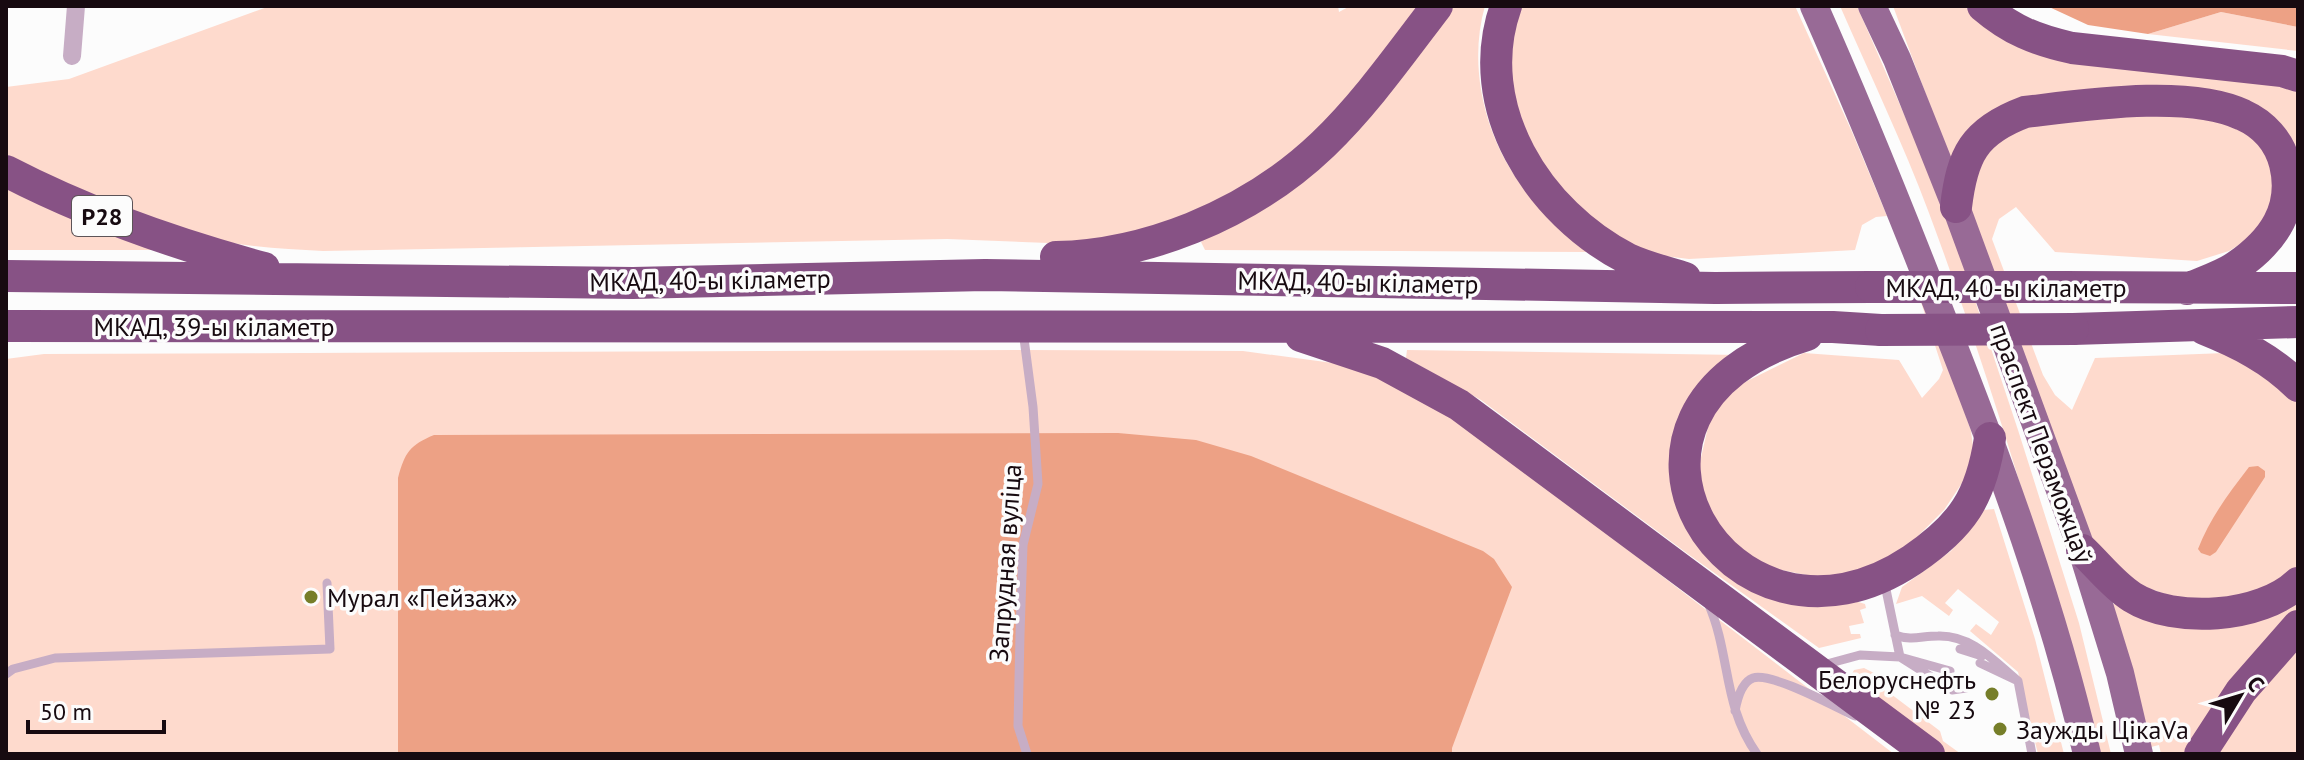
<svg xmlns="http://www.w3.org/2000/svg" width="2304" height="760" font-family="'PT Sans',sans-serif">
	<rect width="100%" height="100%" fill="#fcfcfc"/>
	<path fill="#fedacd" d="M270,6H1338L1339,12L1350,6H1419L1342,109L1287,161L1187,221L1074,244L947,239L323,251C282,249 240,247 200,236C133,219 67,186 6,154V87L69,79Z
		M1449,6H1485C1467,68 1486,143 1527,192C1545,214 1569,233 1589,252L1205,250L1201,242Z
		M1509,6H1795L1852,132L1887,216L1876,217L1862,225L1855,250L1689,259L1648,254L1622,244L1544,184L1499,59Z
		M1840,6H1857L1943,204L2018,430L2079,623L2111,754H2096C2048,571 1995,390 1929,213C1903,143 1870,75 1840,6Z
		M1893,6H1964L1990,28L2298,86V182L2289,142L2102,91L1951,162Z
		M2221,12L2298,27V51L2148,34Z
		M2220,114L2269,145L2278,196L2253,236L2229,251L2197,261L2055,252L2016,207L1999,219L1992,239L2043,375L2055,395L2072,410L2095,358L2225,353L2298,397V573L2281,587L2202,606L2120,579L2083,524L1971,220L1968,177L1985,146L2053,116Z
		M6,179L163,250H6Z
		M1898,215L1971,431L1974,455L1966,477L1944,510L1915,539L1875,566L1845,577H1816L1758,565L1719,530L1697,475L1711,414L1733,388L1804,353L1899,360L1922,398L1939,379L1943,370L1893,216Z
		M1025,350L1243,351L1355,366L1434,401L1894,754H6V359L44,354Z
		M1407,350L1741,355L1683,425L1716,560L1865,604L1866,608L1860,610L1864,623L1849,626L1851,634H1860L1861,638L1819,648L1688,554L1481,400L1406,358Z
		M1994,509L2035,639L2064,754H2038L2018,672L1970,631L1976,624L1991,635L1999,622L1958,589L1945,603L1953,610L1949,616L1922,596L1896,604L1902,587L1951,551L1984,510Z
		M2298,596V610L2285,622L2190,754H2161L2159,745L2147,748L2109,604Z
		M2298,636V754H2210Z
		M1864,668L1880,676L1883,688L1940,731L1943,741L1961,754H1947L1848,681L1854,670Z"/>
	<path fill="#eda185" d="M2047,6H2298V27L2221,12L2148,34L2088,25Z
		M1118,433L1196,440L1251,456L1483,551L1494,559L1512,587L1452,748V754H398V478C405,452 410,445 434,435Z
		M2258,466L2265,471V477L2216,552L2210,556L2201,553L2198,549C2210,518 2229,493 2249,467Z"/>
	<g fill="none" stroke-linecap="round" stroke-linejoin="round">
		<path stroke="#c7adc5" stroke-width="9" d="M1023,331L1033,407L1038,484L1023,545L1020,634L1018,726L1027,754
			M1884,580L1900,657L1952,690L1966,688
			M1708,603C1731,654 1722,705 1757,754
			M1895,635C1912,641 1921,636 1938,636C1972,635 1994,661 2018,681
			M1960,649L1982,656
			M1980,663L2018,681L2032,754
			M1823,665L1860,655L1900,657L1950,671
			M6,674L13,669L55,658L330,649L327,583
			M1735,711C1737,700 1742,682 1753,678C1772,672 1835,707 1855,716"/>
		<path stroke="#c7adc5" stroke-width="18" d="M72,56L76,6"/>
		<path stroke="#986a96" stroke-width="28" d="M1814,6C1861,112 1904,219 1946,327C2001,466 2053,608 2087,754
			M1872,6L1897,59L1956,207L2082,550L2120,673L2139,754"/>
		<path stroke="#875285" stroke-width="32" d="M1506,6C1470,107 1538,213 1628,259C1645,267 1666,272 1685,278
			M1983,6C2011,30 2036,40 2072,48L2282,71L2298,76
			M6,171C89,214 175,244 264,268
			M1956,207C1962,155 1974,131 2025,112C2084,105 2189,89 2243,115C2263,124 2279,141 2285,164C2296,209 2273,241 2237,266C2223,276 2203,282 2187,289
			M1056,257C1104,256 1147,246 1192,228C1313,179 1361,106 1437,6
			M6,276L633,283L985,275L1715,288L1871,287
			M2064,287L2298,288
			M6,326L1833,327L1881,330
			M2073,329L2298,322
			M2204,329C2239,343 2271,359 2298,386
			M1807,335C1563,408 1729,683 1912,560C1962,526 1981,498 1990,438
			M1301,336L1382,363L1459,405L1929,754
			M2082,550C2098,565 2113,585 2132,597C2175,624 2261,618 2298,583
			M2200,754L2241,691L2298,626"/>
		<path stroke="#875285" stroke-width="32" d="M1871,287H2064
			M1881,330L2073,329"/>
	</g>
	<g fill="#767e29" stroke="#fcfcfc" stroke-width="3">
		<circle cx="311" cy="597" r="8"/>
		<circle cx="1992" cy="694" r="8"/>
		<circle cx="2000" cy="729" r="8"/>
	</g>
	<g text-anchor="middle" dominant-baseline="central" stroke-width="7" stroke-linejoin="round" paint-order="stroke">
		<rect fill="#fcfcfc" stroke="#5c5357" stroke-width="2" x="72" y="196" width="60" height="40" rx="6"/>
		<g font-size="24" font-weight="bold" fill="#170a10">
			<text x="102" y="216">Р28</text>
		</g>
		<g font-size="26" fill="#170a10" stroke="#fcfcfc">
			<text transform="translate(710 280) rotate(-1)">МКАД, 40-ы кіламетр</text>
			<text transform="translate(1358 282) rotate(1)">МКАД, 40-ы кіламетр</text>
			<text x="2006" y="287">МКАД, 40-ы кіламетр</text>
			<text x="214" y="326">МКАД, 39-ы кіламетр</text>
			<text transform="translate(2042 443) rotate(70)">праспект Пераможцаў</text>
			<text transform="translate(1005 563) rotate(-86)">Запрудная вуліца</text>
		</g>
		<g font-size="26" fill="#170a10" stroke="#fcfcfc" text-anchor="start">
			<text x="327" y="597">Мурал «Пейзаж»</text>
			<text x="1976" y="679" text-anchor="end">Белоруснефть<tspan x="1976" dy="30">№ 23</tspan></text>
			<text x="2016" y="729">Заужды ЦікаVа</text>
		</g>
	</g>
	<rect width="2304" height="760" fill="none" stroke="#170a10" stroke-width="16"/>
	<g transform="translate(2240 696) rotate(52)" stroke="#fcfcfc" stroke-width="6" paint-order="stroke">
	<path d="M0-6L14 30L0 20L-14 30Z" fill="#170a10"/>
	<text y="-12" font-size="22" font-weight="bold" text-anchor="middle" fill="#170a10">С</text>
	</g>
	<path d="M28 720v12h136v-12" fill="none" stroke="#170a10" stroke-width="4"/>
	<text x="40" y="720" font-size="24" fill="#170a10" stroke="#fcfcfc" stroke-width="6" paint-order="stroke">50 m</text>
</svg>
